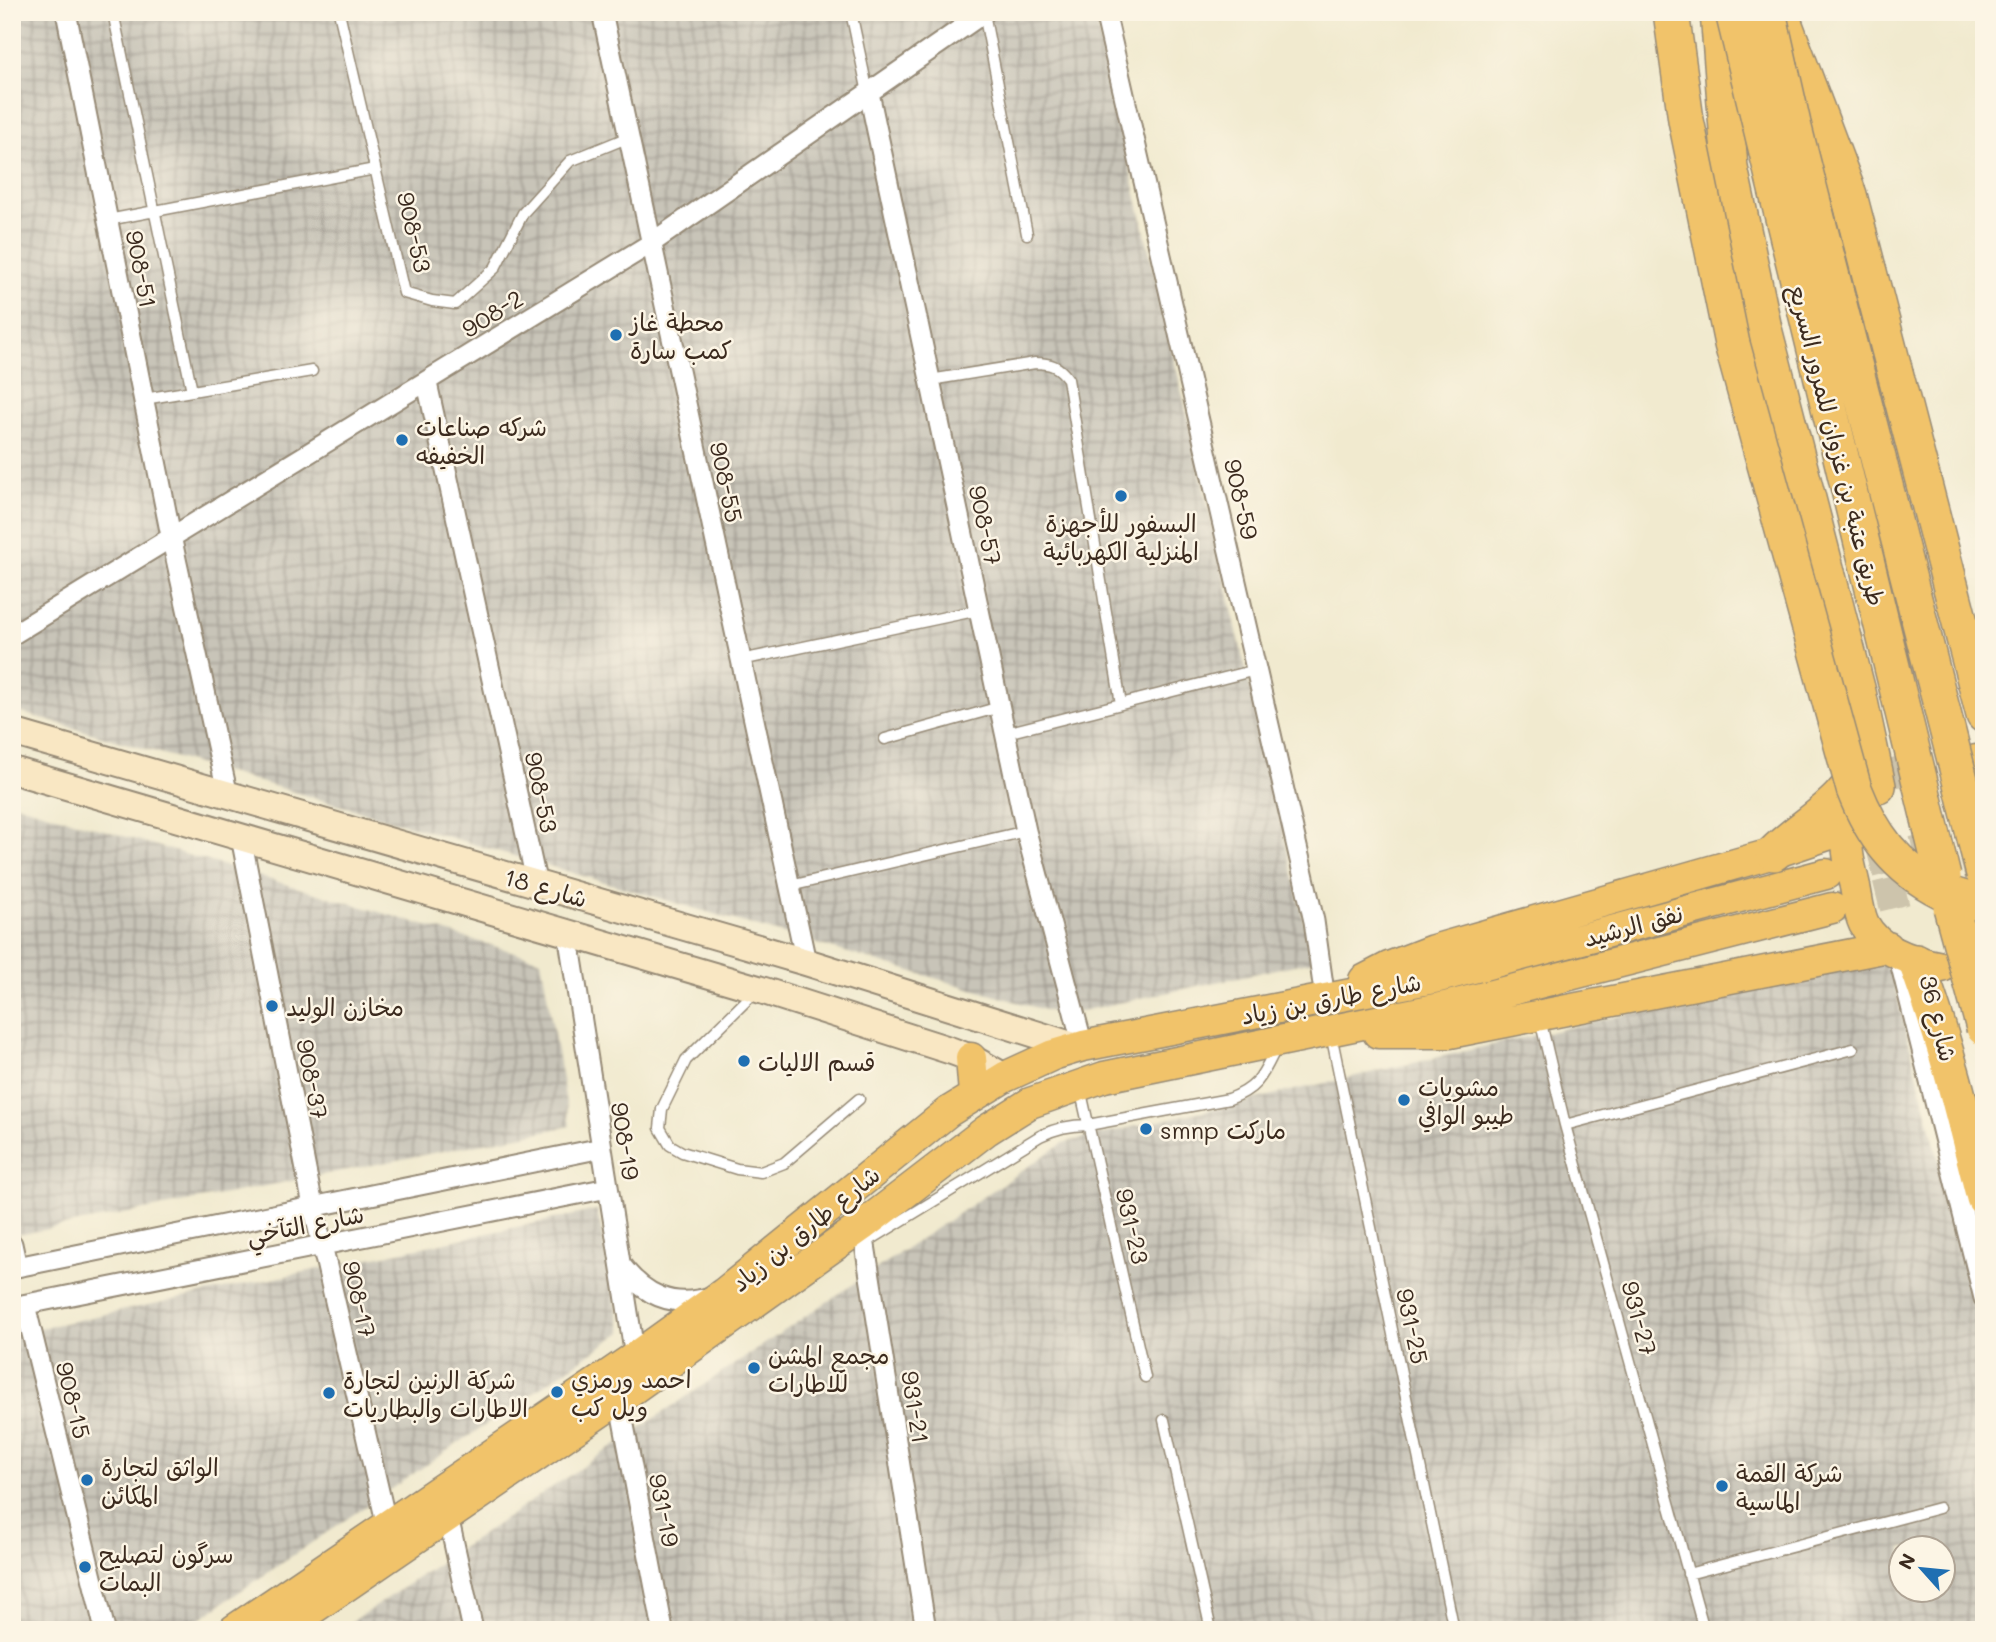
<svg xmlns="http://www.w3.org/2000/svg" width="1996" height="1642" font-family="Mali,'Playpen Sans Arabic',sans-serif">
	<defs>
		<pattern id="industrial-grid" width="8" height="8" patternUnits="userSpaceOnUse" patternTransform="scale(1.75)"><rect width="8" height="8" fill="#c8c4b8"/><path d="M0 4h8M4 0v8" fill="none" stroke="#a49f95"/></pattern>
	</defs>
	<rect width="100%" height="100%" fill="#fcf5e5"/>
	<filter id="ink" filterUnits="userSpaceOnUse"><feTurbulence type="fractalNoise" baseFrequency=".0143" numOctaves="2"/><feDisplacementMap in="SourceGraphic" scale="14" xChannelSelector="R" yChannelSelector="G"/><feConvolveMatrix kernelMatrix="1 2 1 2 8 2 1 2 1" color-interpolation-filters="sRGB"/></filter>
	<filter id="wash" filterUnits="userSpaceOnUse"><feTurbulence type="fractalNoise" baseFrequency=".00686" numOctaves="4" result="noise"/><feDisplacementMap in="SourceGraphic" scale="28" xChannelSelector="R" yChannelSelector="G"/><feGaussianBlur stdDeviation="1.57" result="paint"/><feColorMatrix in="noise" values="0 0 0 0 0 0 0 0 0 0 0 0 0 0 0 0 0 1.4 0 .05"/><feComposite in="paint" operator="in"/></filter>
	<g filter="url(#wash)">
		<rect width="100%" height="100%" fill="#f1eacf"/>
		<path fill="url(#industrial-grid)" fill-rule="evenodd" d="M12,12H1094L1313,961L1062,1015L12,710Z
			M12,803L541,960L570,1126L12,1236Z
			M1887,955L1984,1340V1630H340L1063,1143ZM1902,1548H1944V1590H1902Z
			M597,1210L622,1332L183,1630H12V1334Z"/>
	</g>
	<g filter="url(#ink)">
		<g fill="none" stroke-linecap="round" stroke-linejoin="round">
			<path stroke="#cdc4ac" stroke-width="30" stroke-dasharray="30 15" stroke-linecap="butt" d="M1893,773L1961,757L1976,760
				M1826,874L1984,834
				M1833,908L1984,870"/>
			<defs>
				<path id="lane" d="M113,12L192,391
					M339,12L404,293L432,301L455,304L495,268L523,213L570,161L629,137
					M851,12L868,93
					M984,13L1027,234
					M108,220L375,169
					M930,380L1035,363C1050,363 1059,366 1068,379L1121,704
					M144,399L312,371
					M741,660L979,610
					M1006,733L1256,670
					M885,739L1000,707
					M790,886L1026,831
					M755,992L686,1060L662,1109L660,1128L670,1145L682,1152L737,1169L761,1172L784,1163L859,1099
					M1540,1019L1565,1125L1704,1630
					M1331,1034L1454,1630
					M1080,1088L1145,1377
					M1565,1125L1853,1049
					M865,1243L1040,1136C1056,1128 1070,1125 1088,1125L1229,1099C1259,1088 1263,1074 1276,1048
					M1164,1420L1211,1630
					M1688,1574L1939,1508"/>
				<path id="street" d="M66,12L171,536L228,796
					M602,12L806,962
					M1105,12L1314,921L1325,999
					M869,93L1026,831L1083,1046
					M427,383L537,885
					M12,635L650,244L985,12
					M241,837L313,1206L387,1526
					M568,933L635,1357
					M1899,958L1984,1298
					M844,1196L862,1226L926,1630
					M12,1244L17,1267
					M621,1265C644,1295 672,1309 710,1297
					M12,1268L602,1148
					M25,1305L105,1630
					M12,1307L608,1188
					M619,1399L663,1630
					M448,1516L473,1630"/>
				<path id="secondary" d="M12,732L806,962L1077,1047
					M12,770L758,989L952,1051L971,1058L1005,1077"/>
				<path id="primary" d="M1976,760L1984,762
					M1854,819C1843,844 1848,856 1854,882C1857,894 1858,912 1864,924C1878,951 1914,962 1942,967
					M1364,980L1389,967L1433,950L1774,853L1851,827
					M1378,1033H1450L1888,947
					M971,1058L974,1094
					M234,1630L635,1357L724,1293L948,1112L1005,1077L1053,1055L1083,1046L1439,977L1826,874
					M282,1630L619,1399L862,1226L987,1130L1030,1103L1104,1077L1445,1007L1832,908"/>
				<path id="highway" d="M1718,12L1730,168L1764,329L1858,692L1878,786
					M1780,12L1849,195L1984,715
					M1774,853C1804,823 1849,803 1863,760
					M1916,962C1945,1039 1964,1118 1984,1198"/>
			</defs>
			<use href="#lane" stroke="#968a76" stroke-width="13"/>
			<use href="#street" stroke="#968a76" stroke-width="23"/>
			<use href="#secondary" stroke="#968a76" stroke-width="30"/>
			<use href="#primary" stroke="#968a76" stroke-width="33"/>
			<use href="#highway" stroke="#968a76" stroke-width="38"/>
			<use href="#lane" stroke="#fff" stroke-width="10"/>
			<use href="#street" stroke="#fff" stroke-width="19"/>
			<use href="#secondary" stroke="#f9e7c3" stroke-width="26"/>
			<use href="#primary" stroke="#f1c36a" stroke-width="30"/>
			<use href="#highway" stroke="#f1c36a" stroke-width="35"/>
			<defs>
				<path id="highway-bridge" d="M1671,12L1686,120L1732,344L1854,789C1872,835 1896,868 1942,891C1954,897 1970,900 1984,904
					M1733,12L1943,877
					M1768,12L1793,124L1984,874
					M1951,907L1984,1028"/>
			</defs>
			<use href="#highway-bridge" stroke="#968a76" stroke-width="38" stroke-linecap="butt"/>
			<use href="#highway-bridge" stroke="#f1c36a" stroke-width="35"/>
		</g>
	</g>
	<g fill="#1f6fb2" stroke="#fcf5e5" stroke-width="2.5">
		<circle cx="616" cy="335" r="7"/>
		<circle cx="402" cy="440" r="7"/>
		<circle cx="1121" cy="496" r="7"/>
		<circle cx="272" cy="1006" r="7"/>
		<circle cx="744" cy="1061" r="7"/>
		<circle cx="1404" cy="1100" r="7"/>
		<circle cx="1146" cy="1129" r="7"/>
		<circle cx="754" cy="1368" r="7"/>
		<circle cx="557" cy="1392" r="7"/>
		<circle cx="329" cy="1393" r="7"/>
		<circle cx="87" cy="1480" r="7"/>
		<circle cx="1722" cy="1486" r="7"/>
		<circle cx="85" cy="1567" r="7"/>
	</g>
	<g text-anchor="middle" dominant-baseline="central" stroke-width="5" stroke-linejoin="round" paint-order="stroke">
		<g font-size="24" fill="#3b2a1e" stroke="#fcf5e5">
			<text transform="translate(415 232) rotate(77)">908-53</text>
			<text transform="translate(142 269) rotate(79)">908-51</text>
			<text transform="translate(492 313) rotate(-32)">908-2</text>
			<text transform="translate(1838 445) rotate(76)">طريق عتبة بن غزوان للمرور السريع</text>
			<text transform="translate(727 482) rotate(78)">908-55</text>
			<text transform="translate(1242 499) rotate(77)">908-59</text>
			<text transform="translate(986 525) rotate(78)">908-57</text>
			<text transform="translate(542 792) rotate(78)">908-53</text>
			<text transform="translate(546 887) rotate(16)">شارع 18</text>
			<text transform="translate(1633 925) rotate(-15)">نفق الرشيد</text>
			<text transform="translate(1331 998) rotate(-11)">شارع طارق بن زياد</text>
			<text transform="translate(1939 1018) rotate(76)">شارع 36</text>
			<text transform="translate(313 1079) rotate(79)">908-37</text>
			<text transform="translate(626 1141) rotate(81)">908-19</text>
			<text transform="translate(305 1224) rotate(-11)">شارع التآخي</text>
			<text transform="translate(1133 1226) rotate(77)">931-23</text>
			<text transform="translate(805 1228) rotate(-39)">شارع طارق بن زياد</text>
			<text transform="translate(360 1299) rotate(77)">908-17</text>
			<text transform="translate(1640 1318) rotate(75)">931-27</text>
			<text transform="translate(1413 1326) rotate(78)">931-25</text>
			<text transform="translate(74 1400) rotate(76)">908-15</text>
			<text transform="translate(916 1407) rotate(81)">931-21</text>
			<text transform="translate(665 1510) rotate(79)">931-19</text>
		</g>
		<g font-size="24" fill="#3b2a1e" stroke="#fcf5e5" text-anchor="start">
			<text x="630" y="321">محطة غاز<tspan x="630" dy="28">كمب سارة</tspan></text>
			<text x="416" y="426">شركه صناعات<tspan x="416" dy="28">الخفيفه</tspan></text>
			<text x="1121" y="522" text-anchor="middle">البسفور للأجهزة<tspan x="1121" dy="28">المنزلية الكهربائية</tspan></text>
			<text x="286" y="1006">مخازن الوليد</text>
			<text x="758" y="1061">قسم الاليات</text>
			<text x="1418" y="1086">مشويات<tspan x="1418" dy="28">طيبو الوافي</tspan></text>
			<text x="1160" y="1129">smnp ماركت</text>
			<text x="768" y="1354">مجمع المشن<tspan x="768" dy="28">للاطارات</tspan></text>
			<text x="571" y="1378">احمد ورمزي<tspan x="571" dy="28">ويل كب</tspan></text>
			<text x="343" y="1379">شركة الرنين لتجارة<tspan x="343" dy="28">الاطارات والبطاريات</tspan></text>
			<text x="101" y="1466">الواثق لتجارة<tspan x="101" dy="28">المكائن</tspan></text>
			<text x="1736" y="1472">شركة القمة<tspan x="1736" dy="28">الماسية</tspan></text>
			<text x="99" y="1553">سرگون لتصليح<tspan x="99" dy="28">البمات</tspan></text>
		</g>
	</g>
	<rect width="1996" height="1642" fill="none" stroke="#fcf5e5" stroke-width="42"/>
	<g transform="translate(1922 1569) rotate(297)"><circle r="33" fill="#fcf5e5" stroke="#afa495" stroke-width="2"/>
	<path d="M0-5L12 26L0 18L-12 26Z" fill="#1f6fb2"/>
	<text y="-10" font-size="19" font-weight="bold" text-anchor="middle" fill="#3b2a1e">N</text>
	</g>
</svg>
